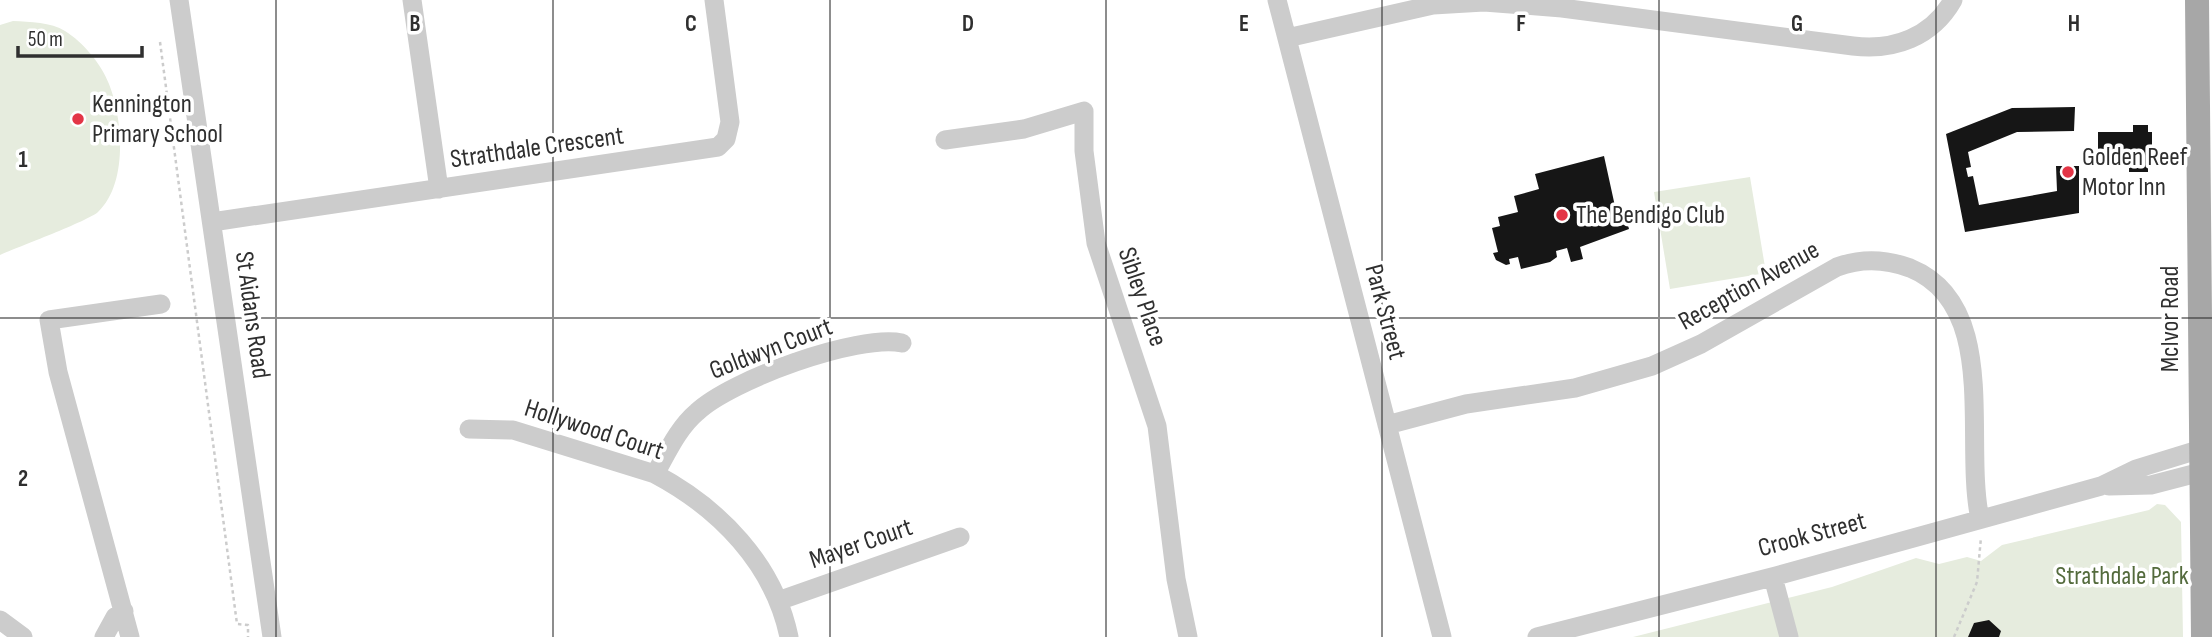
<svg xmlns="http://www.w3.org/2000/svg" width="2212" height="637" font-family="'Sofia Sans Condensed',sans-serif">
	<rect width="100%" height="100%" fill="#fff"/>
	<path fill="#e6ecde" d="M13,21C30,22 51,22 65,31C83,42 102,65 109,84C123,119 128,184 98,212C88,221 18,247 0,255V25Z
		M1750,177L1766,273L1670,289L1654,192Z
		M2157,504L2165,505L2181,522L2183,637H1633L1832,587L1916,558L1939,564L1967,557L1981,561L2002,545L2149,510Z"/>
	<path fill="#161616" d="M2075,107L2074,131L2017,132L1968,152L1971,167L1966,168L1968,177L1973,176L1979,205L2057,191L2056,166H2079V213L1965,232L1946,134L2012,108Z
		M2133,125H2148V132H2152V154H2148V172H2129V155H2098V132H2133Z
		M1604,156L1618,220L1626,218L1629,229L1580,247L1583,259L1571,262L1567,248L1556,251L1557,257L1550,262L1521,269L1518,257L1509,259L1510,264L1506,265L1496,260L1493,253L1498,252L1492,228L1500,226L1498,217L1518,212L1514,196L1539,189L1535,174Z
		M1989,620L2001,631L1999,637H1968L1974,623Z"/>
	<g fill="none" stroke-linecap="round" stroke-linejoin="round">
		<path stroke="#ccc" stroke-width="2.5" stroke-dasharray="3.5 3.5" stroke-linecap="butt" d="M160,42L237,624L248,625V637
			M1954,637L1977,582L1981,537"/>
		<path stroke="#ccc" stroke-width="19" d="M179,0L272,637
			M412,0L439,189
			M1277,0L1442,637
			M1287,38L1433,5L1484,2L1562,8L1853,46C1894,51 1932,37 1953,0
			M945,140L1024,129L1084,111V151L1096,243L1157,426L1176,579L1188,637
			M212,222L718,147L726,139L730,122L714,0
			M1387,425L1466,404L1575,388L1652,366L1701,344L1837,267C1861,258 1886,259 1910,268C2001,305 1963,440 1980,519
			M469,429L513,430L655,474C719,508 774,564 789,637
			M655,474C667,453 678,428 697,412C731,380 857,334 902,343
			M2109,486L2151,485L2201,472
			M1773,577L1789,637
			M778,601L960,537
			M0,620L23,637
			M104,637L115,617L124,611
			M130,637L58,372L49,320L161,304
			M1537,637L1776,576L2101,486L2136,469L2201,449"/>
		<path stroke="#a7a7a7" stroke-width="24" d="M2197,0L2203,637"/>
	</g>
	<path fill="none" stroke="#2f2f2f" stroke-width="2" stroke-opacity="0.55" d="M276,0V637M553,0V637M830,0V637M1106,0V637M1382,0V637M1659,0V637M1936,0V637M0,318H2212"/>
	<g fill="#e33546" stroke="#fff" stroke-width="2.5">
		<circle cx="78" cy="119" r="7"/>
		<circle cx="2068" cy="172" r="7"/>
		<circle cx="1562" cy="215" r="7"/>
	</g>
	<g text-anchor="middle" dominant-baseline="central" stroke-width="7" stroke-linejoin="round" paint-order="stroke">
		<g font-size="26" fill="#2f2f2f" stroke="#fff" text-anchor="start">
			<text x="92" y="104">Kennington<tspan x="92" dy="30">Primary School</tspan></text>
			<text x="2082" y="157">Golden Reef<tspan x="2082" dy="30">Motor Inn</tspan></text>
			<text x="1576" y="215">The Bendigo Club</text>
		</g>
		<g font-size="26" fill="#2f2f2f" stroke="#fff">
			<text transform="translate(537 148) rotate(-8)">Strathdale Crescent</text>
			<text transform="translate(1749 286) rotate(-29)">Reception Avenue</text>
			<text transform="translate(1142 297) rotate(71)">Sibley Place</text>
			<text transform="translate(1385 312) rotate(75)">Park Street</text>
			<text transform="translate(252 315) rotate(82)">St Aidans Road</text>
			<text transform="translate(2170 319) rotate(-90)">McIvor Road</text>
			<text transform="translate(771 349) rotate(-21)">Goldwyn Court</text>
			<text transform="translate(594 430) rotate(18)">Hollywood Court</text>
			<text transform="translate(1812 535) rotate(-15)">Crook Street</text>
			<text transform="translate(861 544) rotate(-19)">Mayer Court</text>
		</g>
		<g font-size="26" fill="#546b3d" stroke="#fff">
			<text x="2122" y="576">Strathdale Park</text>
		</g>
	</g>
	<g font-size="23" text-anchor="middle" font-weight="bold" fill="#2f2f2f" stroke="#fff" stroke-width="7" stroke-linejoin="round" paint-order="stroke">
		<text x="415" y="31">B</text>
		<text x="691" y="31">C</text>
		<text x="968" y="31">D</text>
		<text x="1244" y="31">E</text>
		<text x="1521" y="31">F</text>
		<text x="1797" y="31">G</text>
		<text x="2074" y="31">H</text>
		<text x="23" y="167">1</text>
		<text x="23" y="486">2</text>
	</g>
	<path d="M18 46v10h124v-10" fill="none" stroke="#2f2f2f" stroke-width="3.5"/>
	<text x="28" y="46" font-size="21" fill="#2f2f2f" stroke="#ffffff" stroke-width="5" paint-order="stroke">50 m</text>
</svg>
